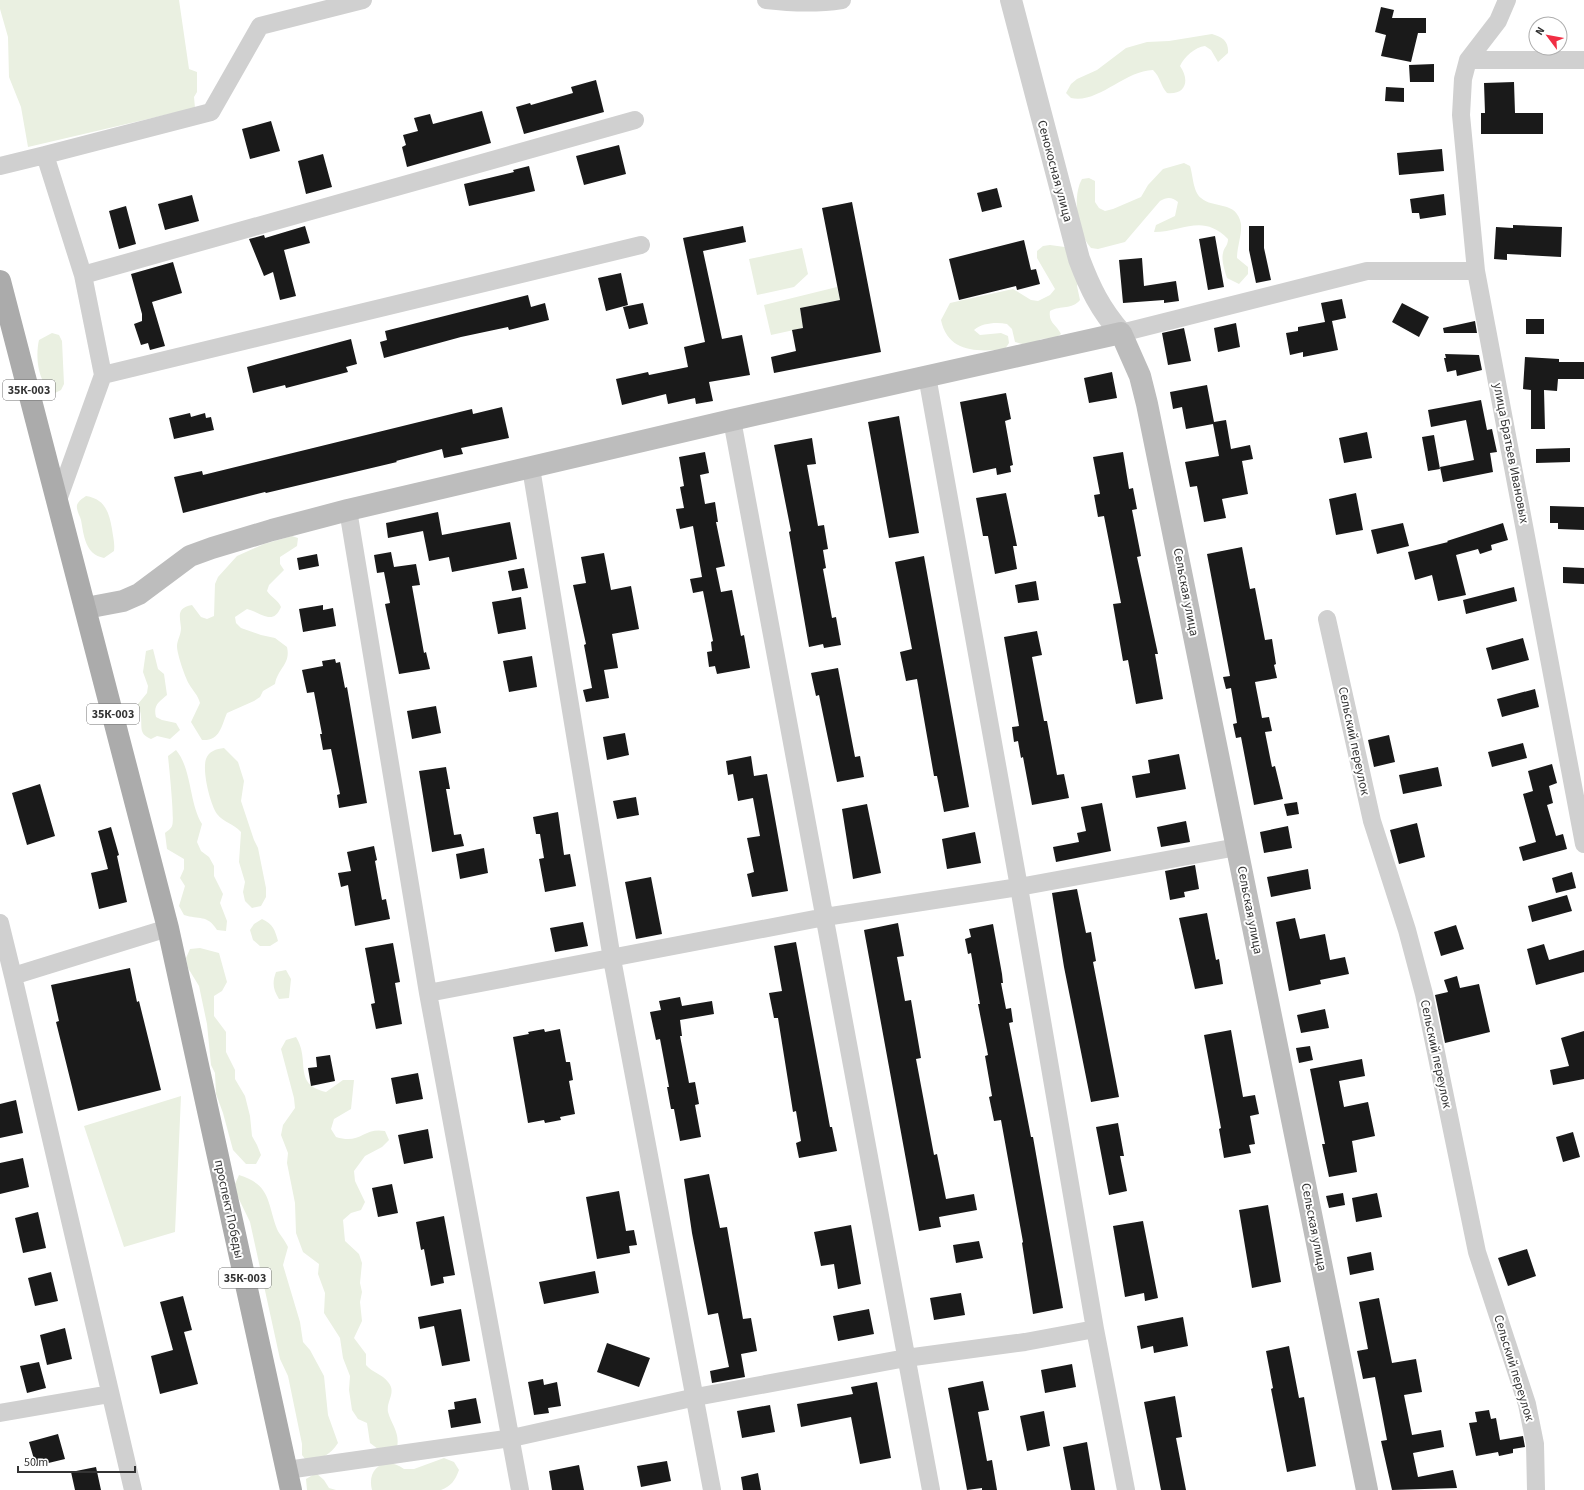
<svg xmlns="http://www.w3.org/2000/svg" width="1584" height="1490" font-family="'Source Sans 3',sans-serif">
	<rect width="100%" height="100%" fill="#fff"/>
	<path fill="#eaf0e1" d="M0,0H179L189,69L197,72V92L194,97L195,108L28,147L21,107L9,77L8,37L0,9Z
		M1212,34C1223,37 1229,42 1228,53L1218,62L1211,50L1205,46C1195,47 1184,57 1180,66C1190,80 1186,95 1167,93C1160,85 1161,78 1153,70C1124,71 1098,104 1071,98L1066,93L1071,84L1077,79L1097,70L1126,48L1147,42L1169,41Z
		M1184,163L1190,166C1193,175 1193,192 1201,198C1213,209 1237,200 1241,224C1242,235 1237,247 1237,258L1248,267V274L1239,284L1227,278C1225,271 1221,260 1223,253C1224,247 1228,246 1228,239C1202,213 1184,232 1154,232L1156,225L1175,216L1178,202C1172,197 1167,197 1160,201L1125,242L1098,249L1091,248C1077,234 1072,196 1082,179L1089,178L1095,181V202L1099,208L1105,211L1113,209L1141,197L1148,185L1163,169Z
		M1050,245L1072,248L1079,280L1077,286L1080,300C1072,310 1061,305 1050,311C1048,323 1057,325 1061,334L1055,338L1041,339L1035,343L1022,344L1015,342L1012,329L1007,324C996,322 982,323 974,330L980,335L1001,333L1008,336L1009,343L1005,349C978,352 948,353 941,320L950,303L1013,289L1031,300L1038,301L1050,295L1055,289L1037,258V251L1043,246Z
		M802,248L808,274L794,287L757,295L749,259Z
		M837,287L840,300L800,308L803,328L771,335L764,305Z
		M52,333L59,335L62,341L64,384L61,390L55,393C38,386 35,357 39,340Z
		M86,496C105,499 109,512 112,529C113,537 115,543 114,551L104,558C85,554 84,536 81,520C80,516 76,510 77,505C79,500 82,499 86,496Z
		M292,536L298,538L297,546L280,557V564L284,570L269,585L267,591C272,598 278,600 281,607C273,626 262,613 247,609L235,617L236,623L241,628L261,635L275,638L287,647C291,664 278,668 275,684L263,691L260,697L254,701L227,713C221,727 220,741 202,740L191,722L200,703C198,695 193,691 189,684C185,677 177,654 177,646C177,640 181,635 181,628C180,616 176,608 192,605L201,617L207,619L214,616L215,584L218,577L237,556L264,544Z
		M153,649L158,669L164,674L167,695C159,702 153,705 156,717L162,720L176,723L180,730L170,739L157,736L151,739C139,734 142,728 141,717C141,713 139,708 138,704L147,693L148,686L143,672L146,651Z
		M224,748L238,762L244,781L241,801L254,840L258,848L266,888V897L261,906L252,908L245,901L243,892L245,882L239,862L241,832C233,823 224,823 217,814C210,804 202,771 206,759C209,751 216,749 224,748Z
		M176,750C192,769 189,803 202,824L197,842L201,851L209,857L214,866V876L223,894L220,903L227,921L226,931L217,930C207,914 199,920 184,915L179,906L185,886L180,878L184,869V859L167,849L165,833C167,831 171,829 172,826C175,821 169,767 168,756Z
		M262,919C273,924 275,930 278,941L270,946H260L253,940L250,930L254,924Z
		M200,948L219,953L227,982L222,991L214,996V1016L226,1032V1052L235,1070V1079L245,1096L250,1116L252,1136L257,1145L261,1155L256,1164H246L233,1150L223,1113L216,1094L215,1073L211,1065L207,1024L199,986L188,968L186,958L190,949Z
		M286,970L291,979L289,998L279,999C273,989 272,983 276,972Z
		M296,1037C311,1061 292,1084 326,1092L343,1080H354L351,1109L334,1119L331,1129L336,1137C361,1145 363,1127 385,1131L389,1140L382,1147L365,1156L354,1171L355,1181L365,1202L361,1210L351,1213L343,1220L345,1241L359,1254L362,1263L360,1283L362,1292L360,1302L362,1321L354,1338L366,1354V1365C373,1373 382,1374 388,1382C397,1392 386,1401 388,1412C392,1426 400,1432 397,1448L378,1449L370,1443L367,1423L358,1419L352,1410L349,1390L350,1376L343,1358L340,1338L324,1313L325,1293L318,1274L319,1264L303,1252L296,1233L295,1203L287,1163L288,1153L281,1135L283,1125L295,1108L294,1098L281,1049L286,1040Z
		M181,1096L175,1232L124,1247L84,1126Z
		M239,1175C271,1185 267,1202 277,1229C279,1234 285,1240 288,1247L283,1265L300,1322L303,1342L310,1350L324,1376L328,1415L338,1443C330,1455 321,1459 308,1463L302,1455V1444L288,1376L280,1359L250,1222L237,1195L235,1184Z
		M444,1458L454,1462L459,1470C455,1481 451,1486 441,1490H372C366,1468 386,1455 404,1469H414Z
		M316,1473L324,1480L329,1488L336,1490H307L306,1479Z"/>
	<path fill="#1a1a1a" d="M1381,7L1394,10L1392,18H1426V33H1418L1411,62L1381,56L1386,35L1375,32Z
		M1434,64V82H1410L1409,65Z
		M596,80L604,112L524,134L516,107L530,103L531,105L573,93L571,87Z
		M1514,82L1515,113H1543V134H1481V113H1485L1484,83Z
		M1386,87L1404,88V102L1385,101Z
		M482,111L491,143L407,167L402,147L406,145L403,135L418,131L414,118L430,114L433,124Z
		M271,121L280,151L250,159L242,129Z
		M619,145L626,174L584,185L576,156Z
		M1442,149L1444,171L1399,175L1397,153Z
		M323,154L332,187L306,194L298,161Z
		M529,166L535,191L469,206L464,184L514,172L513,170Z
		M997,188L1002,207L982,212L977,193Z
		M1444,194L1446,215L1420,219L1419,213H1412L1410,199Z
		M192,195L199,221L165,230L158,204Z
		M852,202L881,352L774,373L771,357L796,351L792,330L803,328L800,308L840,300L822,208Z
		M126,206L136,244L119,249L109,211Z
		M1513,225L1562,227L1561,257L1507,254V260L1494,259L1496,227L1513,228Z
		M305,226L310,243L284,250L296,296L280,300L273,272L264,276L249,239L264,235L265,238Z
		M743,226L746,242L703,251L722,339L742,335L750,375L709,382L713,401L696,404L695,398L668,404L666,394L622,405L616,379L648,372L649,375L688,367L684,347L705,342L683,238Z
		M1249,226H1264V248L1271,280L1256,283L1249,250Z
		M1215,236L1224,287L1208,290L1199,239Z
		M1024,240L1031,270L1036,269L1040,284L1017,290L1016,286L959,300L949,259Z
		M1142,258L1144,286L1176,281L1179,301L1164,303V300L1123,303L1119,260Z
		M173,262L182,293L152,302L165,346L150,350L148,343L141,345L134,324L142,321V314L131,274Z
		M621,273L628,305L606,311L598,278Z
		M528,295L531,307L545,303L549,320L509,330L508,327L461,337L384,358L380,342L387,340L385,331Z
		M1342,299L1346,318L1332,321L1338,350L1303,357V352L1290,355L1286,333L1298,331V327L1325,322L1321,303Z
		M643,303L648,324L629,329L623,307Z
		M1402,303L1429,317L1419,337L1392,322Z
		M1526,319H1544V334H1526Z
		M1475,321L1477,333H1444L1443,328Z
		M1236,323L1240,347L1218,352L1214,328Z
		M1184,328L1191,361L1168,365L1162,333Z
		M351,339L357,364L346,367L348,372L286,388L285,385L253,393L247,367Z
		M1445,354L1479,355L1482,370L1457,376L1456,370L1447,372L1444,358H1446Z
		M1525,357L1559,359V362H1584V379H1558L1557,391L1544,390L1545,429H1531V390L1523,389Z
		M1112,372L1117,398L1089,403L1084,378Z
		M1207,385L1214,422L1226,420L1231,449L1250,445L1253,459L1242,461L1248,494L1222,499L1226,518L1204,522L1197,486L1190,487L1185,462L1219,456L1213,424L1186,429L1182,407L1173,409L1170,392Z
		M1006,393L1011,419L1005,421L1013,465L1010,466L1011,472L997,475L996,468L973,473L960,402Z
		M1481,400L1487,430L1492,429L1497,452L1490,453L1493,472L1443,482L1440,467L1474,460L1466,420L1431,427L1428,410Z
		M502,407L509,438L461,448L463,454L444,458L442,449L396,461L397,462L266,493L265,492L183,513L174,477L202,471L203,475L472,409L473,414Z
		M190,413L191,417L205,413L206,418L211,417L214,430L174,439L169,418Z
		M899,416L919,533L889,538L868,422Z
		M1367,432L1372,458L1344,463L1339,438Z
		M1434,435L1440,469L1428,471L1422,437Z
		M812,438L816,464L807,465L818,526L824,525L828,549L823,550L826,568L823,569L832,618L836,617L841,645L824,648L823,644L809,647L789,532L791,531L774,445Z
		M1570,448V462L1536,463V449Z
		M705,452L709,473L700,475L705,504L715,502L718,522H716L725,566L716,568L721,592L732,590L741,636L744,635L750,668L717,674L715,666L709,667L707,652L712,651L711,642L713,641L703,591L693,593L690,579L702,577L693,526L680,529L676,509L684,508L680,487L684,486L679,457Z
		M1123,452L1129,489L1133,488L1137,509L1132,510L1141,556L1137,557L1158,654H1155L1163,699L1136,704L1128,660L1123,661L1113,604L1121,603L1113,562L1104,516L1098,517L1094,495L1100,494L1093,457Z
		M1006,493L1017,546H1013L1017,569L995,574L988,536H983L976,498Z
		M1356,493L1363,530L1336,535L1329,499Z
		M1550,506L1584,507V530L1558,529V523H1550Z
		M438,512L442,535L510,522L517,559L452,572L449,557L429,561L423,531L388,538L386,523Z
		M1403,523L1409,546L1377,554L1371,530Z
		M1503,523L1508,540L1491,545L1492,550L1480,554L1478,549L1456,555L1466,595L1438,601L1432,575L1415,580L1408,552L1448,542L1447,541Z
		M1242,547L1250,589L1255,588L1265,640L1272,639L1276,664L1274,665L1277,678L1255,682L1262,718L1269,717L1272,731L1265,732L1272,767L1275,766L1283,799L1254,805L1241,737L1236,738L1233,724L1237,723L1231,688L1226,689L1223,677L1230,676L1207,554Z
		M391,552L394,567L416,564L420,585L412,586L424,653L426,652L430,669L399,674L385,604L390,603L384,572L377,573L374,555Z
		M604,553L611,590L631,586L639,629L612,634L618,668L604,670L609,698L586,702L583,690L592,688L584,645L586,644L573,585L586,583L581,557Z
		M317,554L319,566L299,570L297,558Z
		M924,556L969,807L944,812L937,776H934L917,679L906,681L900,652L912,649L895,562Z
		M1563,567L1584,568V584L1563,583Z
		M524,568L528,588L512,591L508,571Z
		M1036,581L1039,600L1018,603L1015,585Z
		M1514,587L1517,601L1466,614L1463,600Z
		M521,597L526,629L498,634L492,602Z
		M323,605V610L333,608L336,626L303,632L299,609Z
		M1037,631L1042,655L1032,657L1044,721H1047L1057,775L1064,774L1069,798L1032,805L1023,757L1021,758L1018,741L1014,742L1012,727L1019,726L1004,637Z
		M1523,638L1529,660L1492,670L1486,648Z
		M532,656L537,687L509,692L503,661Z
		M335,659L336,663L340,662L345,688L347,687L367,803L339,808L337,795L340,794L331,749L323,750L320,734H322L314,692L307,693L302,670L323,666L322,661Z
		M838,668L855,757L860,756L864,777L837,782L819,695L816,696L811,673Z
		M1535,689L1539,707L1502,717L1497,699Z
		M436,706L441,733L412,739L407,711Z
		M625,733L629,755L607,760L603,737Z
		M1389,735L1395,762L1374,767L1368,740Z
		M1523,743L1527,758L1492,767L1488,752Z
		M1179,754L1186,789L1136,798L1132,776L1150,773L1148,760Z
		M751,756L754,776L767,774L788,891L752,897L747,874L754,872L747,838L760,836L753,798L738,801L733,774L728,775L726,761Z
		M1552,764L1557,783L1549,786L1553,803L1547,805L1556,836L1563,834L1567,849L1523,861L1519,847L1536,842L1523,794L1533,791L1528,771Z
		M446,767L450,789H446L454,835L461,834L464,846L432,852L419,771Z
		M1438,767L1442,786L1403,794L1399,775Z
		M40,784L55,836L27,845L12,793Z
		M636,797L639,815L617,819L613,801Z
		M1297,802L1299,814L1287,816L1284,804Z
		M1102,803L1111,851L1056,862L1053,847L1079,842L1077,833L1086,831L1081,807Z
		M867,804L881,873L853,879L842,809Z
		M558,812L564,855L570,854L576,886L545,892L539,859L544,858L540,834H536L533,817Z
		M1186,821L1190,842L1161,847L1157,827Z
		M1417,823L1425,857L1399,864L1390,830Z
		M1288,826L1292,848L1264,853L1260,832Z
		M111,827L119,855L117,856L127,902L99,909L91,873L108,869L98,831Z
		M975,832L981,863L947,869L942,839Z
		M374,846L377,860L375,861L382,900L386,899L390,919L355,926L348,885L341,887L338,873L351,871L347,852Z
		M484,848L488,873L460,879L456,854Z
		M1195,865L1199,889L1184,892L1185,897L1170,900L1165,871Z
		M1308,869L1311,889L1271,897L1267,877Z
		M1572,872L1576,888L1556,893L1552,878Z
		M651,877L662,934L636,939L625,882Z
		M1077,889L1086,933L1091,932L1096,961L1093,962L1119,1097L1091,1102L1064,967L1052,893Z
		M1567,895L1572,911L1532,922L1528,906Z
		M1207,913L1216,960L1219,959L1223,984L1195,989L1179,918Z
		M1295,918L1300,939L1325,934L1330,960L1345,957L1349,974L1320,980L1321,984L1289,991L1276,922Z
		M583,922L588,946L555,952L550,928Z
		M898,923L904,956L897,957L905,1001L911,1000L921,1058L916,1059L934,1155L937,1154L946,1199L974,1194L977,1210L939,1217L941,1227L919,1231L864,930Z
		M993,924L1002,974L1003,983H1001L1006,1009L1011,1008L1013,1022L1009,1023L1031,1137H1033L1063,1308L1033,1314L1022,1243L1023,1242L1001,1120L994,1121L989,1097L992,1096L985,1056L988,1055L978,1004H980L971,953L968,954L965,939L971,937L969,929Z
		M1456,925L1464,949L1441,956L1434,932Z
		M796,942L830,1127H832L837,1151L799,1158L796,1143L801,1141L796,1111L793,1112L778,1018H774L769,993L782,991L774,946Z
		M393,943L400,982L395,983L402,1024L376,1029L371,1004L375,1003L365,948Z
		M1544,944L1549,960L1584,950V972L1536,985L1527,949Z
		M130,968L137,1002L139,1001L161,1090L78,1111L56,1022L59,1021L51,985Z
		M1457,976L1460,988L1479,984L1490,1032L1445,1043L1435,995L1448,992L1444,980Z
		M680,997L682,1006L712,1001L714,1014L680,1020L682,1036H680L689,1083L695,1082L699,1104L695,1105L701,1137L680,1141L674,1109H671L667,1087H669L660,1039L656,1040L650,1012L661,1010L659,1001Z
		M1325,1009L1329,1028L1301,1033L1297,1015Z
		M544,1029L545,1032L560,1029L566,1062H570L573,1080L569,1081L575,1114L560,1117L561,1120L545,1123L544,1120L528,1123L513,1037L529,1034L528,1032Z
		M1231,1030L1243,1097L1255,1095L1259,1114L1250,1116L1255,1144L1249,1145L1251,1153L1224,1158L1219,1129L1221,1128L1204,1035Z
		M1584,1031V1079L1553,1085L1550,1070L1569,1066L1561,1038Z
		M1310,1046L1313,1060L1299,1063L1296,1048Z
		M330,1055L335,1081L311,1086L308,1068L317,1067L316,1057Z
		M1362,1059L1365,1076L1339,1081L1344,1107L1368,1102L1375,1136L1352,1141L1357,1172L1329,1177L1322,1144H1325L1310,1069Z
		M418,1073L423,1099L396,1104L391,1078Z
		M16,1100L23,1133L0,1138V1104Z
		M1118,1123L1124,1156H1120L1127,1191L1109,1195L1096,1127Z
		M428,1129L433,1158L404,1164L398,1135Z
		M1573,1132L1580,1157L1563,1162L1556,1137Z
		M23,1158L29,1187L0,1194V1163Z
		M709,1174L720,1228L727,1227L743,1319L751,1318L757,1351L741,1354L745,1377L712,1383L710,1371L729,1367L718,1313L708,1315L692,1233L684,1179Z
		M392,1184L398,1213L378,1217L372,1188Z
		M619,1191L626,1231L634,1230L637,1245L629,1246L630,1253L597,1259L586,1197Z
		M1343,1193L1345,1205L1329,1208L1326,1196Z
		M1377,1193L1382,1217L1356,1222L1352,1198Z
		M1268,1205L1281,1282L1252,1288L1239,1210Z
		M38,1212L46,1248L23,1253L15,1218Z
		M444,1216L455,1275L443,1277L444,1283L431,1286L424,1249L421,1250L416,1222Z
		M1143,1221L1158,1298L1145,1301L1144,1293L1125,1297L1113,1226Z
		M851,1225L861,1284L838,1289L834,1264L821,1266L814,1232Z
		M979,1241L983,1258L956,1263L953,1245Z
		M1527,1249L1536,1276L1508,1286L1498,1258Z
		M1371,1252L1374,1270L1350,1275L1347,1257Z
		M595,1271L599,1293L544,1304L539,1282Z
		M51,1272L58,1301L35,1306L28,1278Z
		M961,1293L965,1315L934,1320L930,1298Z
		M183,1296L192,1330L184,1332L198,1384L160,1394L151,1356L173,1350L160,1302Z
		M1379,1298L1392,1363L1416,1359L1422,1392L1404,1395L1412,1435L1441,1430L1444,1447L1413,1453L1418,1477L1453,1470L1457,1488L1392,1490L1381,1441L1387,1440L1375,1377L1363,1379L1357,1351L1368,1349L1359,1302Z
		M461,1309L470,1361L442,1366L434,1326L420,1329L418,1317Z
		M869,1309L874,1334L838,1341L833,1316Z
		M1183,1317L1188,1346L1154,1353L1153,1346L1141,1349L1137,1326Z
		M65,1328L72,1359L47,1365L40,1335Z
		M607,1343L650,1358L639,1387L597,1372Z
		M1289,1346L1299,1398L1304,1397L1316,1466L1287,1472L1271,1389L1273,1388L1266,1351Z
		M39,1362L46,1388L27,1393L20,1366Z
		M1072,1364L1076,1387L1045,1393L1041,1370Z
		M543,1379L544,1385L557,1382L561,1406L548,1408L549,1413L534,1415L528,1382Z
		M983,1381L989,1410L978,1412L987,1461L992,1460L997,1490H982V1488L967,1490L948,1388Z
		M877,1382L891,1458L860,1464L851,1417L801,1427L797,1404L853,1394L851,1387Z
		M1175,1396L1182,1437L1176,1438L1186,1490H1161L1144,1402Z
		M476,1398L481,1423L451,1428L448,1410L455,1409L454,1402Z
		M770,1405L775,1432L742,1438L737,1411Z
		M1489,1410L1491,1419L1496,1418L1500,1440L1523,1436L1525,1447L1513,1449V1453L1499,1456L1498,1452L1476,1456L1469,1423L1477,1422L1475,1412Z
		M1044,1411L1050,1446L1027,1451L1020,1416Z
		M58,1434L65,1459L36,1466L29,1442Z
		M1087,1442L1095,1490H1071L1063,1447Z
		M667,1461L671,1481L641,1487L637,1466Z
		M579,1465L584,1490H552L549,1471Z
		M96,1467L101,1490H75L71,1472Z
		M758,1473L761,1490H743L741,1477Z"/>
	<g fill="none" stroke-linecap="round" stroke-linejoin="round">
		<path stroke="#d0d0d0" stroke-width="18" d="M766,0C792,3 816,4 842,0
			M1507,0L1498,21L1468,60L1463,79L1461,115L1476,271L1584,844
			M1468,60H1584
			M45,155L211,112L260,26L363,0
			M0,166L45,155L83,275L103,375L58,500
			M83,275L635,120
			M1121,333L1367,271H1476
			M103,375L641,245
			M927,376L1019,887L1095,1329L1126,1490
			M732,420L931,1490
			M531,468L612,959L712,1490
			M348,510L428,993L520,1490
			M1327,619L1372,821L1407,930L1424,994L1477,1252L1527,1404L1535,1444L1536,1490
			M0,923L13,976
			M428,993L825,917L1019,887L1237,847
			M0,1413L110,1394
			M287,1470L512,1438L696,1397L906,1358L1025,1342L1095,1329
			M133,1490L13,976L168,928"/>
		<path stroke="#d0d0d0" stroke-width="22" d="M1011,0L1079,259C1090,288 1100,309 1121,333"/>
		<path stroke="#bdbdbd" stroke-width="22" d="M86,608L123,601L139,594L190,556L212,548L272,530L348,510L732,420L1121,333L1140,376L1147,404L1367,1490"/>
		<path stroke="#ababab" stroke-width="22" d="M0,281L168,928L291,1490"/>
	</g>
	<g text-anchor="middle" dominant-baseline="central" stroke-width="4" stroke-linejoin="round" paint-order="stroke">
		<g fill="#fff" stroke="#707070" stroke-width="1">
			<rect x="3" y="380" width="52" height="20" rx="3"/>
			<rect x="87" y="704" width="52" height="20" rx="3"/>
			<rect x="219" y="1268" width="52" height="20" rx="3"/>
		</g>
		<g font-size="12" font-weight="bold" fill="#333">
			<text x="29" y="390">35К-003</text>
			<text x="113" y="714">35К-003</text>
			<text x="245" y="1278">35К-003</text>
		</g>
		<g font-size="13" fill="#333" stroke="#fff">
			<text transform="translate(1055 171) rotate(75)">Сенокосная улица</text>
			<text transform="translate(1511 453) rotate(79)">улица Братьев Ивановых</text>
			<text transform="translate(1186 592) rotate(79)">Сельская улица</text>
			<text transform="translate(1354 741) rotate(78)">Сельский переулок</text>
			<text transform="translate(1250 910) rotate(79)">Сельская улица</text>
			<text transform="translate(1436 1054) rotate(78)">Сельский переулок</text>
			<text transform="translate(229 1209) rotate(78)">проспект Победы</text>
			<text transform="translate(1314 1227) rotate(79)">Сельская улица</text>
			<text transform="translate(1514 1368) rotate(73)">Сельский переулок</text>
		</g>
	</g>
	<g transform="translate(1548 36) rotate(302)"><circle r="19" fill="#ffffff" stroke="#adadad"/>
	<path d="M0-3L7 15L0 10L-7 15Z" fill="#f12e44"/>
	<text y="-6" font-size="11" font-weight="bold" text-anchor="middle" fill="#333333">N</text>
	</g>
	<path d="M18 1466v6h117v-6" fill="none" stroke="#333333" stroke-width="2"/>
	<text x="24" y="1466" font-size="12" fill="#333333" stroke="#ffffff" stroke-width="3" paint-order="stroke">50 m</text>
</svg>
